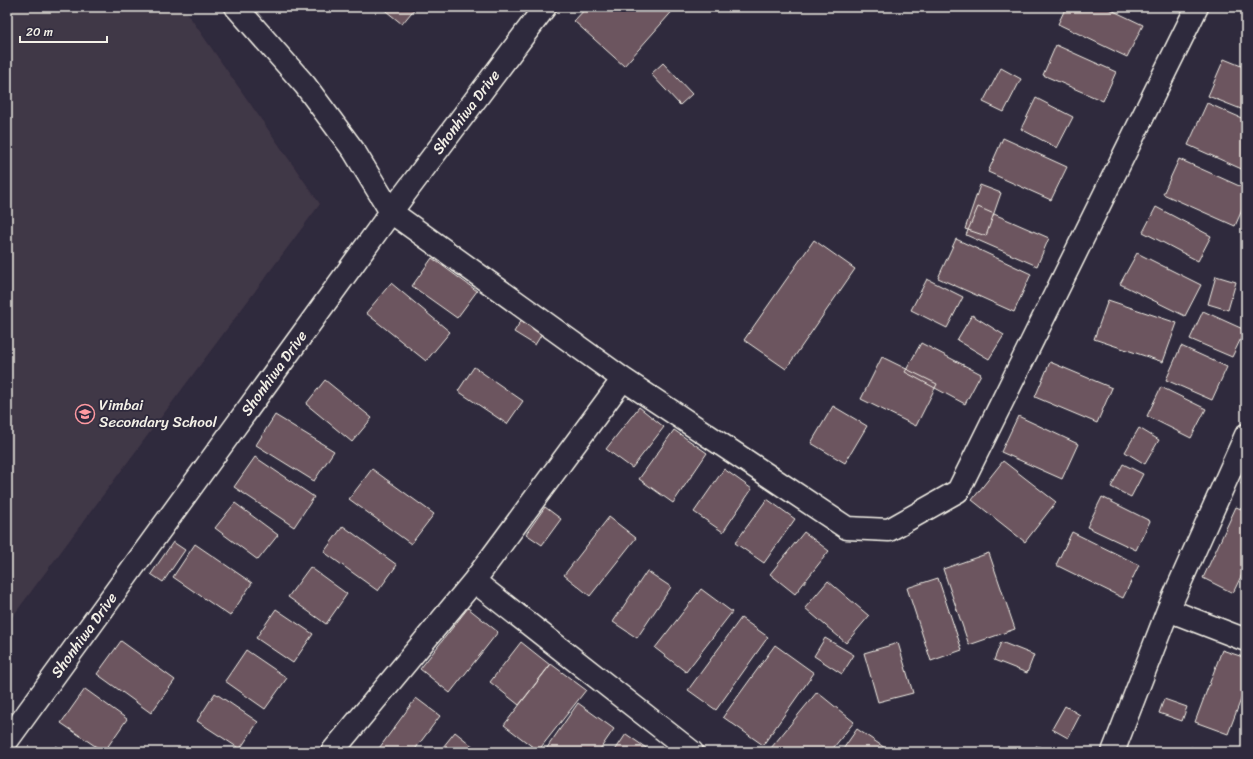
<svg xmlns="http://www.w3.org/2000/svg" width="1253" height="759" font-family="Sriracha,sans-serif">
	<rect width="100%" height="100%" fill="#2f2a3d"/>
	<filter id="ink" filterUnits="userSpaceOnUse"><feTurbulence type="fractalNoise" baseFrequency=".025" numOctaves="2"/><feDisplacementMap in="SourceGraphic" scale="8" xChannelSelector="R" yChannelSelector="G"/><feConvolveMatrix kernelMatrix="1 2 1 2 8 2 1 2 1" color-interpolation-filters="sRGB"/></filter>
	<g filter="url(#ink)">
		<path fill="#413747" d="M7,7H178L187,13L320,204L7,624Z"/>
		<path fill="#6c545f" stroke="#f4f1e8" d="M381,7H416L402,24Z
			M587,7H676L624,66L574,21Z
			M1066,7H1105L1143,25L1127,57L1058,24Z
			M1056,45L1116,72L1103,101L1043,75Z
			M1224,59L1246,68V111L1208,96Z
			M663,63L692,94L680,105L651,74Z
			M1001,68L1021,79L1004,112L983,102Z
			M1036,98L1073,117L1057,148L1021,129Z
			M1207,103L1246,120V171L1188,145Z
			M1003,138L1067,167L1051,200L988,172Z
			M1179,159L1246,189V201L1235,226L1163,194Z
			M980,185L1001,193L986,236L965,229Z
			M978,207L1049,238L1037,266L966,235Z
			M1156,207L1211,236L1198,261L1143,232Z
			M956,239L1031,274L1014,312L938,278Z
			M814,240L855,269L786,369L744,340Z
			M1137,253L1201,285L1185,316L1120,284Z
			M432,258L477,291L457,318L412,286Z
			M1216,276L1236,282L1228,310L1208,304Z
			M927,279L963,297L947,328L911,310Z
			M391,283L450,332L426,361L366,313Z
			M1108,300L1177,323L1163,362L1094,339Z
			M1203,311L1245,330L1232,357L1190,339Z
			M972,315L1004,335L989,359L957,340Z
			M522,319L543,332L535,345L514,332Z
			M921,343L981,374L965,404L905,372Z
			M1181,346L1227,367L1212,400L1166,380Z
			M882,357L937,384L916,426L861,399Z
			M1050,362L1112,388L1097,423L1035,397Z
			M474,367L523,401L507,424L458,391Z
			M325,380L372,418L352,442L306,404Z
			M1161,387L1206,409L1191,438L1147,416Z
			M833,406L867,426L845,463L811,443Z
			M639,407L664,427L632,468L606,449Z
			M275,415L334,451L314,481L256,445Z
			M1018,416L1078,444L1062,479L1001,452Z
			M1139,428L1159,440L1145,464L1125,452Z
			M674,430L707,453L673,503L639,479Z
			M255,457L314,497L294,527L234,487Z
			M1003,461L1056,502L1025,542L972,500Z
			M1123,464L1143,474L1131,497L1111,487Z
			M372,469L434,514L411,544L349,499Z
			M724,469L752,489L723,532L694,512Z
			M1246,471V486L1241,484Z
			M1102,497L1150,521L1136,550L1087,527Z
			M767,499L795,519L764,563L735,543Z
			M235,503L278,535L258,560L215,528Z
			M545,507L561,519L542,545L526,534Z
			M1236,507L1246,511V566L1233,593L1203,578Z
			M609,517L636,538L590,596L564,575Z
			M343,526L397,565L378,591L324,552Z
			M804,532L829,551L795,594L770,574Z
			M1072,532L1139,565L1123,598L1056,565Z
			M173,542L185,550L163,582L151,574Z
			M195,544L252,583L230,616L173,577Z
			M989,553L1015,629L969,645L943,569Z
			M310,567L347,594L326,624L288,597Z
			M647,571L671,587L637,638L613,622Z
			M938,578L962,650L931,661L907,588Z
			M828,581L869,616L846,643L805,608Z
			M701,589L732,612L686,672L655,648Z
			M468,608L498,632L450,693L420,669Z
			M276,609L313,634L293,663L256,638Z
			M741,618L768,637L716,710L688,690Z
			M825,638L854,655L842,674L814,656Z
			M121,641L175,680L151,713L97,674Z
			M521,642L550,665L519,705L490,682Z
			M1001,642L1034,655L1027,673L994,660Z
			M898,643L913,693L878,702L864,653Z
			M775,645L814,673L763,745L723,717Z
			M246,650L287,678L265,709L225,681Z
			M1222,650L1246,658V686L1228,734L1195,722Z
			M551,664L586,690L538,751L504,725Z
			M85,689L127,719L104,752L61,723Z
			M817,692L854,722L830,752H775L771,748Z
			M215,693L258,722L240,749L197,721Z
			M416,698L440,716L413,752L377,751Z
			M1164,699L1187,707L1182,721L1159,713Z
			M578,703L614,729L598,752H544Z
			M1065,706L1080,715L1068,738L1052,729Z
			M857,729L888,750L886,752H841Z
			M455,732L480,752H439Z
			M626,734L652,752H614Z
			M56,746L64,752H51Z
			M1036,746L1056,752H1034Z
			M1191,747L1204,752H1190Z"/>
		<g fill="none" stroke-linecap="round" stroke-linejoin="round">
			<defs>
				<path id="minor" d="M236,7L305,85L354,151L391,212L623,379L474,581L332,752
					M623,379L847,528L889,530L958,491L1197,7
					M474,581L692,752
					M1168,610L1246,640
					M7,741L391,212L545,7
					M1113,752L1168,610L1246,435"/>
			</defs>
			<use href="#minor" stroke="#f4f1e8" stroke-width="25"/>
			<use href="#minor" stroke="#2f2a3d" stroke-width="22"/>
		</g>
	</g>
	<defs>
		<symbol id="school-ring" viewBox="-11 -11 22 22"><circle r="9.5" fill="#2f2a3d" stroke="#ff9aa2" stroke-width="1.5"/><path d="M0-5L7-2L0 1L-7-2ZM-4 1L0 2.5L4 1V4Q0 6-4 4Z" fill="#ff9aa2"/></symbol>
	</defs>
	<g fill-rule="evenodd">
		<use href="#school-ring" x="74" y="403" width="22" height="22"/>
	</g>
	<g text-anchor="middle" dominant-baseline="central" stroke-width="3.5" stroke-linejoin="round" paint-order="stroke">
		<g font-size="15" fill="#f4f1e8" stroke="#2f2a3d">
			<text transform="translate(466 112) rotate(-53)">Shonhiwa Drive</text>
			<text transform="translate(274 373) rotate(-54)">Shonhiwa Drive</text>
			<text transform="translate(84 635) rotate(-54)">Shonhiwa Drive</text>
		</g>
		<g font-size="15" fill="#f4f1e8" stroke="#2f2a3d" text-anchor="start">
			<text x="99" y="405">Vimbai<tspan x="99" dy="17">Secondary School</tspan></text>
		</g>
	</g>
	<rect width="1253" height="759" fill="none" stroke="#2f2a3d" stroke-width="24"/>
	<rect x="12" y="12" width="1229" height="735" fill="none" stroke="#f4f1e8" stroke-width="1.5" filter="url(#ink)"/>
	<path d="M20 36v6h87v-6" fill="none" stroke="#f4f1e8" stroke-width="2"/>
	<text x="26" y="36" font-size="12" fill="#f4f1e8" stroke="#2f2a3d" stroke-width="3" paint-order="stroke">20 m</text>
</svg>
